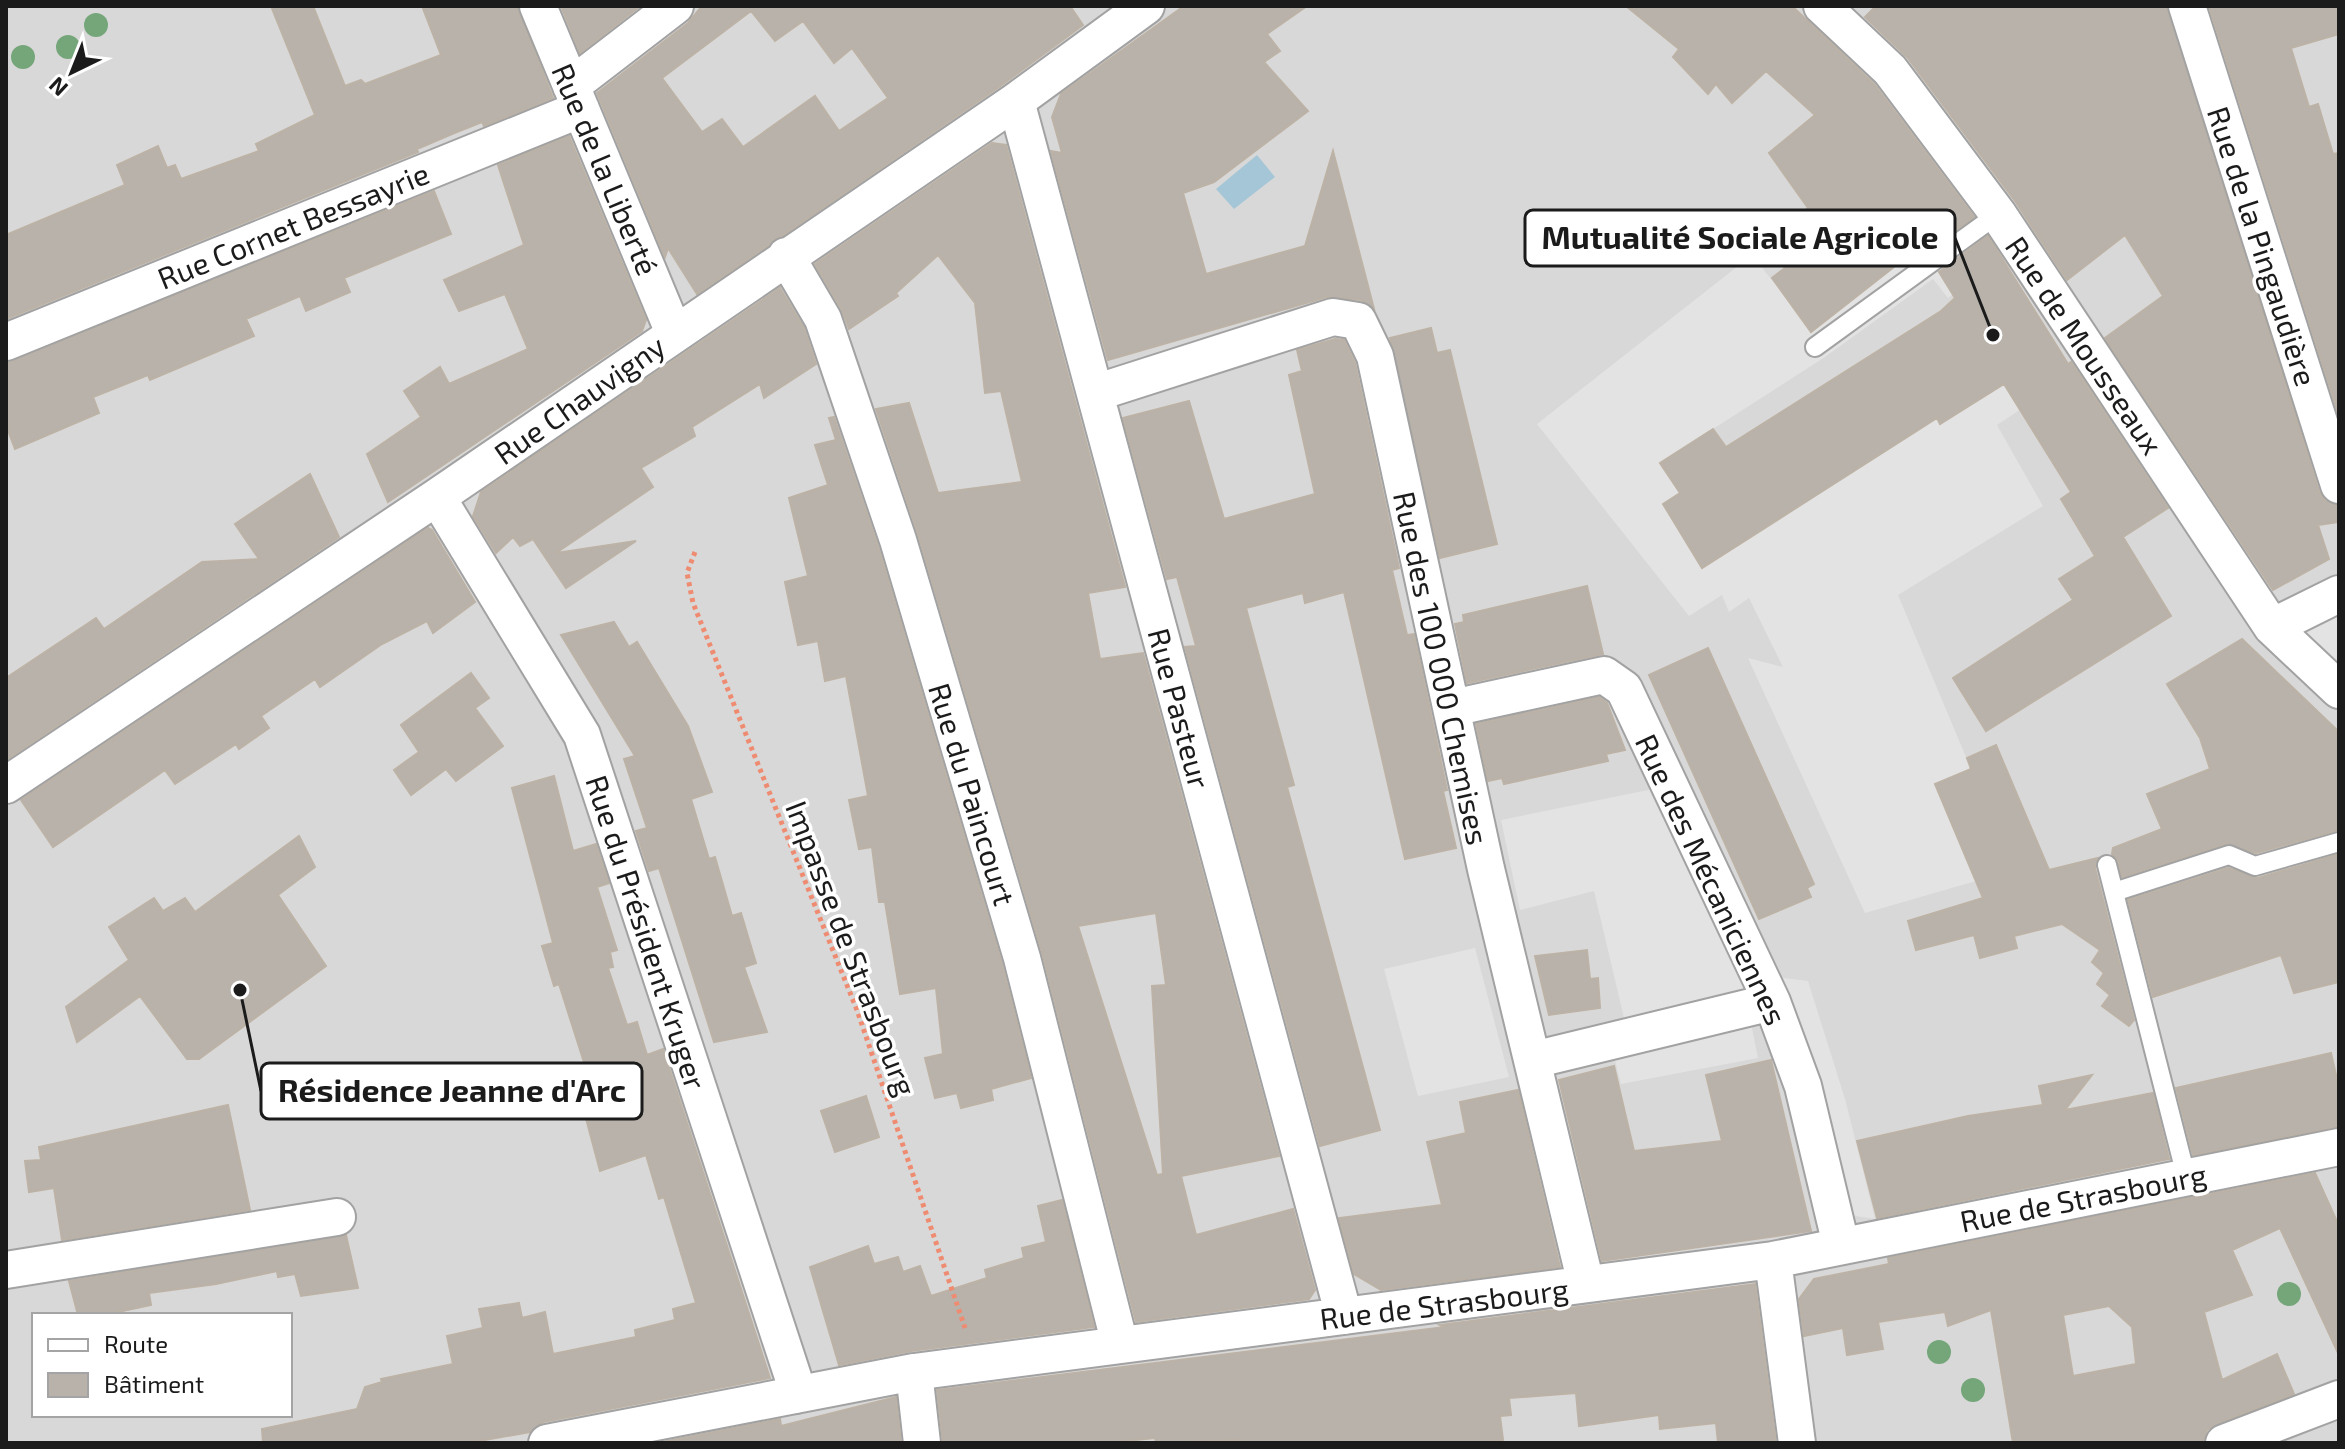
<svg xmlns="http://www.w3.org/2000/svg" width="2345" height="1449" font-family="'Exo 2',sans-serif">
	<rect width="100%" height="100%" fill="#eceae1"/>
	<path fill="#d9d8d8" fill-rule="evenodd" d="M6,6H2339V1443H6ZM34,1315H290V1415H34Z"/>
	<path fill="#e3e3e3" d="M1970,216L1983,238L1966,251L1980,273L1948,298L1933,279L1825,357L1660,463L1676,487L1937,418L1941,424L2058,349L2044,394L1997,425L2043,506L1898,595L1971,769L1935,785L1976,881L1865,913L1748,658L1783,667L1749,598L1729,612L1722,595L1689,616L1537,424L1752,255L1795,309L1824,322L1902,261L1925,250Z
		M2339,611V673L2293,630Z
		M1663,787L1753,994L1625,1022L1594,891L1520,910L1501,820Z
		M1475,948L1509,1077L1418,1096L1384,969Z
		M1777,977L1808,981L1845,1099L1875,1219L1843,1214Z
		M1751,1023L1758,1058L1621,1084L1614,1056Z"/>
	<path fill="#a5c6d7" d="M1257,155L1275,177L1234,209L1216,189Z"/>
	<path fill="#b8b2ab" stroke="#bcb2a5" stroke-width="2" fill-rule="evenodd" d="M271,6H313L345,86L361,80L365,84L441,55L422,6H517L553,98L484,126L482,122L452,134L417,149L418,152L6,319V235L125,185L117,165L158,146L167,168L175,165L181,179L259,151L256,144L315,115Z
		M561,6H638L639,7L580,53Z
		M702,6H1070L1083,25L999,87L697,294L668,248L665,257L597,93L688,23ZM751,11L775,41L803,21L834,63L852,48L888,98L839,131L815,96L743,147L722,119L702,132L662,78Z
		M1184,6H1307L1267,34L1280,51L1264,62L1308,111L1214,182L1183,193L1206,274L1305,246L1333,151L1374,309L1361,300L1327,297L1108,360L1051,151L1062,153L1052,117L1061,94Z
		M1626,6H1792L1874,84L1974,217L1926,252L1922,245L1811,332L1772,278L1785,268L1765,243L1808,208L1769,153L1815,115L1766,71L1732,103L1716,84L1708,94L1673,57L1679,49Z
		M1876,6H2167L2319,491L2325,501L2339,505V522L2318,525L2329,559L2273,590L2105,338L2163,296L2125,235L2067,280L2015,201L1907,57L1865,17Z
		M2209,6H2339V34L2291,48L2309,107L2318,104L2333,154L2339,153V416Z
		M569,136L646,320L642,331L388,502L367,454L421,417L404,391L440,367L449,384L528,349L505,294L459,311L444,280L524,245L498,165Z
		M992,143L1006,145L1125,587L1088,593L1100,659L1143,653L1279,1156L1181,1176L1196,1235L1293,1209L1315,1290L1309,1299L1136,1322L1042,952L918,534L876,409L909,403L938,493L1022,482L1001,391L985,393L975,303L938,255L896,293L898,296L849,329L841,308L815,264ZM1156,913L1166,985L1152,986L1163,1174L1157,1175L1078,926Z
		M434,191L451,234L344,278L350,292L306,311L300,296L246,319L254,336L150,380L148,375L93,397L99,413L15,449L6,425V363Z
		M1988,236L2068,364L2071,362L2168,508L2123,537L2171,616L1986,731L1953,678L2073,600L2059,579L2095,556L2061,499L2071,492L2004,384L1940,424L1937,418L1702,568L1663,504L1680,493L1660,463L1713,429L1726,447L1941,311L1955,298L1939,272Z
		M780,288L804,328L816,364L764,398L760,384L692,427L695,436L641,468L653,487L556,553L636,541L566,588L533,539L520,546L513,537L496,553L473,516L481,492Z
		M1431,328L1437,353L1450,350L1497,544L1440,558L1390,338Z
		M1335,339L1344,340L1355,363L1399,568L1392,570L1407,635L1414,634L1447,790L1443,791L1456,848L1405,859L1344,592L1305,603L1303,593L1246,608L1294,785L1287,787L1380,1130L1320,1146L1185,647L1196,646L1177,577L1167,579L1123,418L1189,401L1224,519L1315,494L1289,375L1302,371L1297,350Z
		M834,417L878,546L1002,964L1031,1078L991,1089L993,1100L961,1108L957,1093L935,1098L925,1058L943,1054L936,988L900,994L885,902H879L872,847L859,849L849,800L868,796L846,676L825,681L818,641L798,645L785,582L808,576L789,498L828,485L815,445L836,440L829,418Z
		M310,474L339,537L6,760V678L96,618L104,629L202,562L259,559L235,524Z
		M428,528L432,530L475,602L433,633L427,621L382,644L320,687L315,679L261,716L269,728L239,749L236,744L175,784L165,770L53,847L21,800Z
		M1587,586L1603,654L1467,683L1455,624L1464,622L1463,615Z
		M614,622L629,647L637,642L688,726L712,792L691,799L709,859L715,857L732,916L741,913L756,963L744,967L767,1032L714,1042L659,868L649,871L636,831L647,828L624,759L635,756L561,635Z
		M2242,639L2339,732V830L2256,853L2225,844L2122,877L2118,861L2112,854L2113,848L2162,829L2147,794L2210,769L2200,738L2167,684Z
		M1708,648L1814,884L1807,888L1811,897L1759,919L1649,675Z
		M471,673L489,698L475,708L503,746L456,781L446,769L411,795L394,770L419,752L401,725Z
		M1599,697L1607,703L1625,750L1606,754L1608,761L1504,784L1502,778L1488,781L1476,724Z
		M1996,745L2049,870L2098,858L2095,868L2134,1020L2129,1026L2102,1006L2110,995L2097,984L2104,973L2092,962L2100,950L2062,924L2014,936L2017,948L1980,958L1974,935L1916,950L1908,921L1983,898L1935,784L1971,769L1967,758Z
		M554,776L573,851L596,844L609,883L597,887L617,950L610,952L613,967L608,968L627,1025L637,1022L647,1055L663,1049L770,1378L543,1422L530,1432L468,1443H263L262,1429L357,1409L365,1387L382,1382L381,1379L453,1364L447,1336L483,1328L479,1309L519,1303L522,1318L545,1312L553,1354L636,1337L635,1330L675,1320L673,1309L696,1303L664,1197L659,1199L646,1155L600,1171L575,1077L589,1078L559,984L554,986L542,946L553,943L512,788Z
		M299,836L315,867L278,895L326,966L199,1059H187L140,996L77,1042L66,1007L129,960L109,927L154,898L163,911L185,898L195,912Z
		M2339,854V982L2294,993L2281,955L2153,997L2128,900L2228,868L2258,878Z
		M1587,950L1590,979L1598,978L1600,1008L1549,1015L1535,956Z
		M2331,1053L2339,1088V1127L2193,1155L2176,1088Z
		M1771,1060L1811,1231L1602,1261L1559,1080L1614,1066L1634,1151L1722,1141L1706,1075Z
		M2092,1075L2065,1110L2153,1093L2169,1159L1877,1218L1857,1141L1968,1116L2043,1105L2039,1086Z
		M1518,1090L1560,1267L1381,1290L1354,1274L1339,1218L1442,1205L1427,1142L1466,1133L1460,1102Z
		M866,1096L879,1137L835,1152L821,1111Z
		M228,1105L250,1210L62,1240L54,1188L29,1192L25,1161L41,1160L39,1147Z
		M2315,1173L2339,1226V1355L2280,1228L2232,1250L2252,1295L2204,1312L2222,1380L2277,1354L2294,1394L2216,1424L2207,1430L2204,1443H2013L1991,1310L1948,1326L1945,1312L1878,1322L1883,1349L1847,1355L1843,1328L1804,1336L1799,1299L1814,1279L1889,1264L1888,1258ZM2109,1306L2132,1327L2136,1364L2073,1376L2063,1315Z
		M1062,1200L1094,1327L911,1351L839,1365L810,1267L868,1246L874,1264L898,1257L903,1272L920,1266L931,1296L987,1278L985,1270L1024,1258L1022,1248L1046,1242L1038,1206Z
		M346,1235L358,1288L301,1296L295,1274L278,1277L277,1271L216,1284L149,1293L151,1305L104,1315H78L69,1281Z
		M1755,1284L1776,1443H1718L1716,1423L1660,1429L1659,1415L1579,1426L1576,1393L1509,1398L1511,1415L1500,1416L1503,1440L1478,1443H1241L1240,1440L1156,1443L1155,1438L1107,1443H943L937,1390L1445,1327L1440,1325Z
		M896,1397L901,1443H658L780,1419L781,1426Z"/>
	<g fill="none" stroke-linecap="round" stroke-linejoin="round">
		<defs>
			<path id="service" d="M1815,347L1998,214
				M2107,865L2186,1176
				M2114,892L2229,855L2255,866L2339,842"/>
			<path id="minor" d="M538,6L674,333
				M1822,6L1890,70L1998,214L2272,627L2339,690
				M2187,6L2339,485
				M571,86L675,6
				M1016,101L1344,1316
				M786,256L823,319L898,540L1022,958L1120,1345
				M6,342L581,109
				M1095,393L1333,317L1358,321L1375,356L1486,869L1586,1284
				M437,497L582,735L793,1377L796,1395
				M2272,627L2339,594
				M1452,708L1604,675L1624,689L1772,1002L1803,1086L1841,1245
				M6,785L437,497L1016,101L1146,6
				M1533,1060L1772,1002
				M1773,1260L1797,1443
				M6,1270L337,1217
				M914,1372L922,1443
				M547,1443L914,1372L1773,1260L2339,1147
				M2224,1443L2339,1399"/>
		</defs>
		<use href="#service" stroke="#a2a2a2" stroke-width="22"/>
		<use href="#minor" stroke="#a2a2a2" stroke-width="40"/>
		<path stroke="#ee8b70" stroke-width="5" stroke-dasharray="4 4" stroke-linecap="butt" d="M695,552L687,573L693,603L857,1010L965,1328"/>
		<use href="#service" stroke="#fff" stroke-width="18"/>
		<use href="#minor" stroke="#fff" stroke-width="36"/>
	</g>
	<g fill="#75a67a">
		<circle cx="96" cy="25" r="12"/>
		<circle cx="68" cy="47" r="12"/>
		<circle cx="23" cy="57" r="12"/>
		<circle cx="2289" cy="1294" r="12"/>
		<circle cx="1939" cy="1352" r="12"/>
		<circle cx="1973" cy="1390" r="12"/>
	</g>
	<g text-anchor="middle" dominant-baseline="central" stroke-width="7" stroke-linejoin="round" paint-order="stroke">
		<g font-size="30" fill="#1b1b1b" stroke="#fff">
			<text transform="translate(606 169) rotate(67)">Rue de la Liberté</text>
			<text transform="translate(293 225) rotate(-22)">Rue Cornet Bessayrie</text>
			<text transform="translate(2263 246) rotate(72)">Rue de la Pingaudière</text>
			<text transform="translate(2085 345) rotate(56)">Rue de Mousseaux</text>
			<text transform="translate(579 399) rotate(-35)">Rue Chauvigny</text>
			<text transform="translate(1442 668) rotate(78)">Rue des 100 000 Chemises</text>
			<text transform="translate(1180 708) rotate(75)">Rue Pasteur</text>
			<text transform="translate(973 794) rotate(73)">Rue du Paincourt</text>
			<text transform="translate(1712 879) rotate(65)">Rue des Mécaniciennes</text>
			<text transform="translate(647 932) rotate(72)">Rue du Président Kruger</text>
			<text transform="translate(852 948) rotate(69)">Impasse de Strasbourg</text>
			<text transform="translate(2083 1197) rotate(-11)">Rue de Strasbourg</text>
			<text transform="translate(1444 1303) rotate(-7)">Rue de Strasbourg</text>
		</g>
	</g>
	<path fill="none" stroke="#1b1b1b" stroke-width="3" d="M1993 335L1955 238M240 990L261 1091"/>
	<g fill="#1b1b1b" stroke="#fff" stroke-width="3">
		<circle cx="1993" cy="335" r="8"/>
		<circle cx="240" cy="990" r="8"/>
	</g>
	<g fill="#fff" stroke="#1b1b1b" stroke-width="3">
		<rect x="1525" y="210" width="430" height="56" rx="8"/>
		<rect x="261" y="1063" width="381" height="56" rx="8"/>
	</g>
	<g font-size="32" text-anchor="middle" font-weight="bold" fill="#1b1b1b">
		<text x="1740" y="249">Mutualité Sociale Agricole</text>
		<text x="452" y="1102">Résidence Jeanne d'Arc</text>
	</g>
	<rect width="2345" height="1449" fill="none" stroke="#1b1b1b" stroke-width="16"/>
	<rect x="32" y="1313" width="260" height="104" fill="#ffffff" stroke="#a4a4a4" stroke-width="2"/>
	<rect x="48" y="1339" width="40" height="12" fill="#ffffff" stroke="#a4a4a4" stroke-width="2"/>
	<text x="104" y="1353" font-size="24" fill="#1b1b1b">Route</text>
	<rect x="48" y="1373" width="40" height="24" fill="#b8b2ab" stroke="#a4a4a4" stroke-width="2"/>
	<text x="104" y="1393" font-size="24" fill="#1b1b1b">Bâtiment</text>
	<g transform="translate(72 72) rotate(223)" stroke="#ffffff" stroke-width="6" paint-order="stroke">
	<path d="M0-6L14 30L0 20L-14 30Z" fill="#1b1b1b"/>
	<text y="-12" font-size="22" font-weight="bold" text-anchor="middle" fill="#1b1b1b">N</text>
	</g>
</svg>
